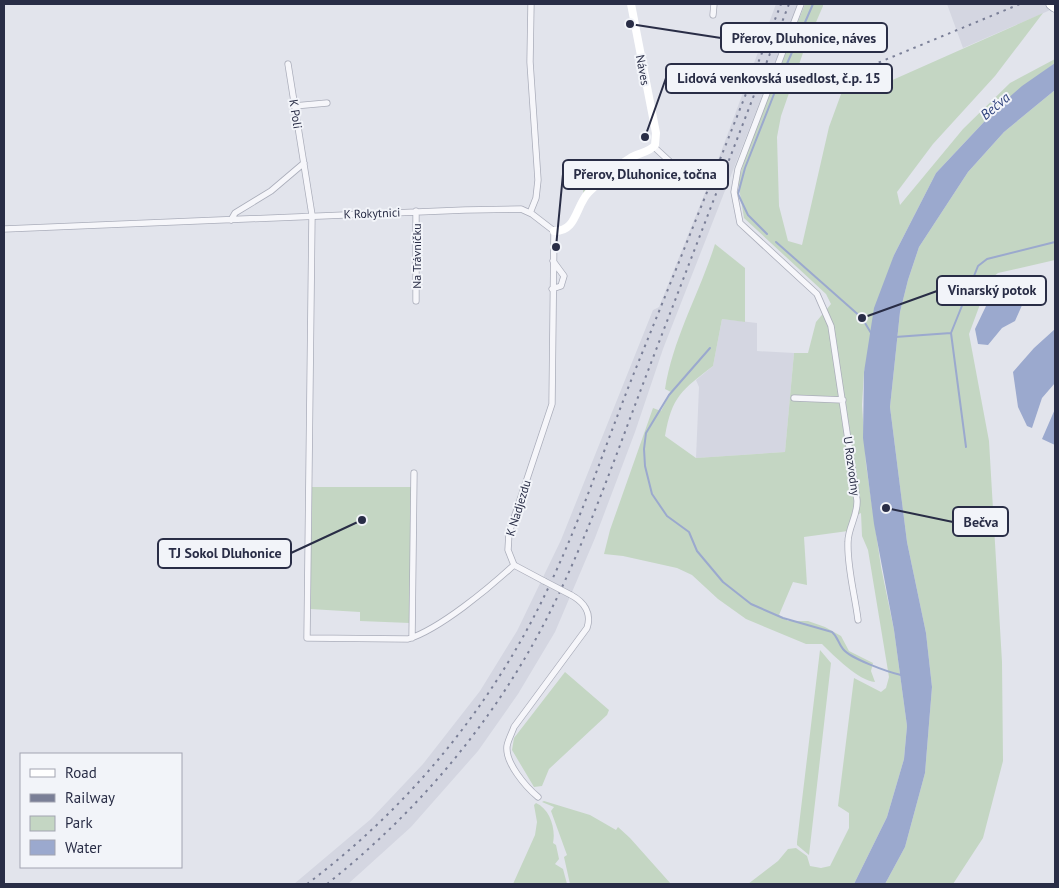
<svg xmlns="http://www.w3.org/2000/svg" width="1059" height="888" font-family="'PT Sans',sans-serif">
	<rect width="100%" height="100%" fill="#e2e4ec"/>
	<path fill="#d4d6e1" d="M776,4H798L663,349L635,432L595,538L555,632L518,694L478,751L411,827L348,884H294L371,819L423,764L480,691L517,631L561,540L653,310L659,307L715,168Z
		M947,4H1055V8L963,48Z
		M722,319L757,323V351L794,353L785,452L696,458L699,387L696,380L713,366Z"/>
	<path fill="#c4d6c3" d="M805,4H823V6L804,50L781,116L777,137L779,206L788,241L802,245L829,127L844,86L863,79L888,82L1043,13L995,76L933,144L897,192L900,205L963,129L1010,83L1055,59V63L999,106L936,173L894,255L864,372L862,405L866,464L881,567L894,630L907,726L904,759L887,817L854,884H748L778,861L788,849L796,848L807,856L810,866L821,868L830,866L849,828V813L838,806L854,678L881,692L886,688L889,677L868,550L862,536L861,513L853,517L848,531L804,537L807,585L793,582L779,615L788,621H808L825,627L841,636L849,651L873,663L871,671L875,682C859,681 833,655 822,644H806L746,619L718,599L692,575L677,568L623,556L604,554L610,530L653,408L661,411L671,392L665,389C673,338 700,292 715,244L745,268V322L722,319L713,366C682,390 672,396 665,436L696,458L785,452L794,353H808L816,322L831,304L826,294L744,218L738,182L747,152Z
		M1055,90V260L998,273L989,280L969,334L989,441L1002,662L1003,761L983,838L953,884H885L905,847L925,773L932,687L926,633L907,542L890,407L900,312L908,280L919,247L968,172L1004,132Z
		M606,171V172L583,194L584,173Z
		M312,487H413L410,623L360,621V612L310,609Z
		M820,650L831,663L809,855L797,845V842Z
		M565,672L609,710L607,715L549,769L542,786L534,787L512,750L514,738Z
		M544,801L590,815L616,830L618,827L630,838L671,884H570L564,857L567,855L551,811L554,807L542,802Z
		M536,803C550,809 556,829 553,843L556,845L559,859L555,864L563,869L567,884H513L535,835L537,822L534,805Z"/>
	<path fill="#9ba9ce" d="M1055,63V90L1004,132L968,172L919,247L908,280L900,312L890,407L907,542L926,633L932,687L925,773L905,847L885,884H854L887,817L904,759L907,726L894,630L874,524L863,438L864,372L874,308L894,255L936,173L999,106L1022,86Z
		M1022,287L1023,303L1015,321L1002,328L988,345L978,344L975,329L986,306L1006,289Z
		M1055,329V383L1042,398L1032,428L1027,426L1018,407L1013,372L1034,348Z
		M1055,409V445L1042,439Z"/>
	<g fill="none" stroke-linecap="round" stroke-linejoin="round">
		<path stroke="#9ba9ce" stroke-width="2" d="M767,234L748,215L738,194L745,168L776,89L813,4
			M776,242L862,318L871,333
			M951,333L966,447
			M895,337L951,333L978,266L987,259L1055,242
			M710,348L669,395L646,433L644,449L645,466L652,494L667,516L689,532L697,551L723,582L751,604L783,618L832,632C838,637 838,643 843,649C851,659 888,672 901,675"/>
		<defs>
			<path id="street" d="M801,4L738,169L734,192L740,223L817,294L831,326L857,500C858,516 848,527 848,542C847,568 855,595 858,620
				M713,15L714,4
				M288,64L312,215L307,638L408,639C440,629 489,588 514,565
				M294,106L327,103
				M654,147L690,180
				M416,211V301
				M530,213L536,198L538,180L530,62L531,4
				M231,220L235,213L271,191L304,163
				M4,229L465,210L521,209L532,214L554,231L552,404L509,533L508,550L514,565L544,581
				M552,289L561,286L564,276L553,261
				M794,398L843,400
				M412,638L414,473
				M538,797C526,787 505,763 507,746C508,740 512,733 514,727L587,628C592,613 584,602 571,595"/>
			<path id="highway" d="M1051,4L1055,7"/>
		</defs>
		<use href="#street" stroke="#aaadba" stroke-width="7"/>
		<use href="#highway" stroke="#888ea4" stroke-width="11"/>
		<use href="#street" stroke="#f6f6fa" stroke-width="5.5"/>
		<path stroke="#fff" stroke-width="8" d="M554,231C577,232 575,206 589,192C602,179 617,166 632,157C639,153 650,152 655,145L656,133L631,4"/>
		<use href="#highway" stroke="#fff" stroke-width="10"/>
		<path stroke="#7a7f97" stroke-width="2" stroke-dasharray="2.5 5" stroke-linecap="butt" d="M851,74L1020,4
			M307,884C412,805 496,701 551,582C583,514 606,443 634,373C684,250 733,128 781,4
			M327,884C420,810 497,718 550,612C590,532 619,446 651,363C697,243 743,124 789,4"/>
		<defs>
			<path id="street-bridge" d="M544,581L571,595"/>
		</defs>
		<use href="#street-bridge" stroke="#aaadba" stroke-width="7" stroke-linecap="butt"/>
		<use href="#street-bridge" stroke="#f6f6fa" stroke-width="5.5"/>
	</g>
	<g text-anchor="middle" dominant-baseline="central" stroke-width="4" stroke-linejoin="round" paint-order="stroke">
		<g font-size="12" fill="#292d46" stroke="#f2f4f9">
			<text transform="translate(643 70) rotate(79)">Náves</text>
			<text transform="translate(296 114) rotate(81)">K Poli</text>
			<text transform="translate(372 213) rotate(-2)">K Rokytnici</text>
			<text transform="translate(416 256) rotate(-90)">Na Trávníčku</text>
			<text transform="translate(852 466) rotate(82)">U Rozvodny</text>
			<text transform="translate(518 508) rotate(-73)">K Nadjezdu</text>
		</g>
		<g font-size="14" font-style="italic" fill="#2f427d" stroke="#f2f4f9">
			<text transform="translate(995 106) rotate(-40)">Bečva</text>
		</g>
	</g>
	<path fill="none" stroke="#292d46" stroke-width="2" d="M630 24L721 38M645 137L666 78M556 247L563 174M862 318L937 291M886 508L953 522M362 520L291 553"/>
	<g fill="#292d46" stroke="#f2f4f9" stroke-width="2">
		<circle cx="630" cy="24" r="5"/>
		<circle cx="645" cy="137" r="5"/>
		<circle cx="556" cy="247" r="5"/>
		<circle cx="862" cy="318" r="5"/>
		<circle cx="886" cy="508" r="5"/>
		<circle cx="362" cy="520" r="5"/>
	</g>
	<g fill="#f2f4f9" stroke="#292d46" stroke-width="2">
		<rect x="721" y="23" width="166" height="29" rx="5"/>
		<rect x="666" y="64" width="226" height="29" rx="5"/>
		<rect x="563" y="160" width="165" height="29" rx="5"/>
		<rect x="937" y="276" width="109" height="29" rx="5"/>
		<rect x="953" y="507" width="55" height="29" rx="5"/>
		<rect x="158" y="539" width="133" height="29" rx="5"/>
	</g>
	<g font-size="14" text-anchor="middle" font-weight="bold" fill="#292d46">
		<text x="804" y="43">Přerov, Dluhonice, náves</text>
		<text x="779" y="83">Lidová venkovská usedlost, č.p. 15</text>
		<text x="645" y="179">Přerov, Dluhonice, točna</text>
		<text x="992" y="295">Vinarský potok</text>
		<text x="981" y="527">Bečva</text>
		<text x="225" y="558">TJ Sokol Dluhonice</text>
	</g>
	<rect width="1059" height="888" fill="none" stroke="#292d46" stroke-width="10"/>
	<rect x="20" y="753" width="162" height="115" fill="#f2f4f9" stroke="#a2a4b1"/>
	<rect x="30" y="769" width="25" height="8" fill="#ffffff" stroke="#a2a4b1"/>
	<text x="65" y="778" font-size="15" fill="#292d46">Road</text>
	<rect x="30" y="794" width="25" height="8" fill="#7a7f97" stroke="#a2a4b1"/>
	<text x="65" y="803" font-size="15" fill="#292d46">Railway</text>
	<rect x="30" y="816" width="25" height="15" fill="#c4d6c3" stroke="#a2a4b1"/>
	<text x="65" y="828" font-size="15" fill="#292d46">Park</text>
	<rect x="30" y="840" width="25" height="15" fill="#9ba9ce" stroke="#a2a4b1"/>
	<text x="65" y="853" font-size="15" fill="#292d46">Water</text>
</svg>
